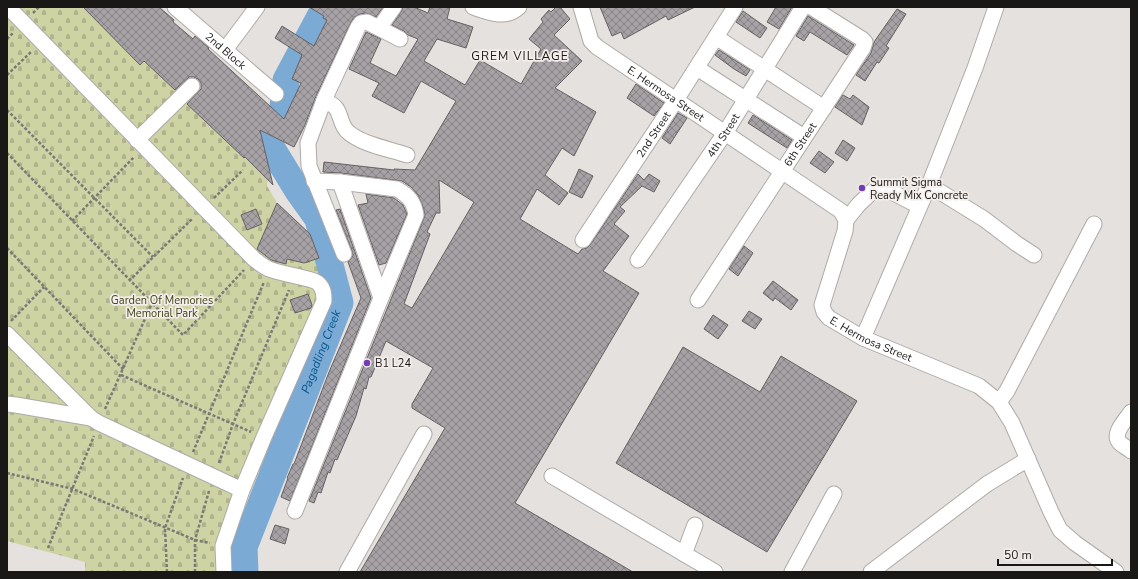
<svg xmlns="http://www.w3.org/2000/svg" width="1138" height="579" font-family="'Nunito Sans',sans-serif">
	<defs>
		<pattern id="cemetery-stones" width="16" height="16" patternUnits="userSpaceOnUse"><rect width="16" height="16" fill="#ced3a4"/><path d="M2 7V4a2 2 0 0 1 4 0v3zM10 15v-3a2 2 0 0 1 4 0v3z" fill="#b0b48c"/></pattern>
		<pattern id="building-cross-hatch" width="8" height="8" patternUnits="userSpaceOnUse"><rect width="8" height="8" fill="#a5a1a4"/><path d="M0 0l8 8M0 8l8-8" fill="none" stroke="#868285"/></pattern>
	</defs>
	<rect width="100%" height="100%" fill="#e5e1de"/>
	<path fill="url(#cemetery-stones)" d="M7,7H88L264,148L269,169L267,186L277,203L310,234L319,258L329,309L230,540L232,572H85V562L7,541Z"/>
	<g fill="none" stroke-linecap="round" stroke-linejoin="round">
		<path stroke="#7baad5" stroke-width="27" id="s1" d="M245,572L244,547L340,303L318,219L298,191L268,142L282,115L286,80L325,7"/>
	</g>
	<path fill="url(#building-cross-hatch)" stroke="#656163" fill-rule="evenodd" d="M83,7H159L174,20L173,22L193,39L195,36L209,48L208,49L284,119L301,83L292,79L302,55L275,38L282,26L314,46L327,20L323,18L324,16L309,7H383L376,17L366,13L360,14L354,17L351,22L316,96L305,125L294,147L260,130L273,185L245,157L244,158L187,104L201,89V83L198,79L194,77H189L175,90L144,61L140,65Z
		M403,7H414L428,13L430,7H450L447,19L473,27L466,48L437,39L424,61L465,85L480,60L521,84L541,49L529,39L543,22L541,19L549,10L551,12L556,7H560L570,19L554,35L582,61L555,88L596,112L574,156L562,148L545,175L568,193L559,205L537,189L520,219L578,254L582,249L587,248L590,245L638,174L644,180L649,174L660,181L654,192L642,186L620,207L625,211L614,224L629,236L603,271L639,293L515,503L633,572H360L445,428L412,408V404L433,368L386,341L371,377H369L366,389L364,388L356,416L337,460L335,459L330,473L328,472L321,493L318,492L314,503L309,501L424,218L425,214L422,204L418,195L411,187L402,181L341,173L323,172L324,162L394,170V169L415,170L456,101L421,81L404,113L372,96L379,83L349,69L366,32L381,39L370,63L396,76L418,39L408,35L404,31L392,25L401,12ZM439,180L474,202L412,308L404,304L430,234L427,232L436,213H440Z
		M600,7H695L668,20L666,16L624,39L621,32L612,36Z
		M776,7H792L779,29L767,22Z
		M897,9L906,14L886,46L889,48L879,63L877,62L865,81L856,75L871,53L874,42Z
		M743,11L767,28L760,38L736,22Z
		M808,16L854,45L847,55L810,32L804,41L796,36Z
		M719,50L750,70L746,76L734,69L715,55Z
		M636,84L664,103L654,116L627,98Z
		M843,95L850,99L853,95L869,107L862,125L835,107Z
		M678,113L687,118L670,144L662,138Z
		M753,115L792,140L787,148L748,123Z
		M843,140L855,148L847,161L835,153Z
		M819,151L834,162L825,173L810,163Z
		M579,169L593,176L582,198L569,192Z
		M366,194L394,198L403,205L407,214L386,263L379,265L358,205L368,203Z
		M277,203L310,234L319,258L304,263L287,259L286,264L271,260L257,249Z
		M256,209L262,224L247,230L241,215Z
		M340,209L371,298L290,501L281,497L288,478H287L293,464H294L329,372L361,298L348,262L353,256L352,251L336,210Z
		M744,246L753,253L738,276L729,269Z
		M773,281L798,300L791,310L775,298L773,301L763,293Z
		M308,294L312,305L311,308L295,313L290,300Z
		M749,311L762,319L755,329L742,321Z
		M713,315L728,325L718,339L704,329Z
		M683,347L760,392L781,356L857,401L767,552L616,463Z
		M275,525L289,529L285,544L270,539Z"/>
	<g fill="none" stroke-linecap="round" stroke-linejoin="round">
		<defs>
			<g id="minor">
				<path d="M8,7L254,259C259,263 264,267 269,269C280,274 314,278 319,284C324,289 324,295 324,301L264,437L242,490L223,546L224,572"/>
				<path id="s2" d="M175,7L276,94"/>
				<path d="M473,7C488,12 505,20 519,7"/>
				<path id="s3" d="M581,7L591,41L597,47L841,211L846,220L845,231L822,305L824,312L829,318L863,338L979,386L999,402L1012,423L1051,512L1060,530L1075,543L1116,572"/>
				<path d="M379,28L394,7"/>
				<path d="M716,37L824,108"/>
				<path d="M225,50L257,7"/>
				<path d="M697,68L804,137"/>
				<path d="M324,100C328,102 332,104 335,107C341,113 340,124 347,131C360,144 389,149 407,155"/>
				<path d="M137,140L192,86"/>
				<path d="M340,182L381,298"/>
				<path d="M929,185L984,219L1017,244L1034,255"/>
				<path d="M846,220L859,204L876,188L886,189L919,206"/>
				<path id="s4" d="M583,240L676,100L735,7"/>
				<path d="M344,254L309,166L308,143L324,100L358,27L361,23L367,22L400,39"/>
				<path id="s5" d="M638,260L725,133L803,7"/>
				<path id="s6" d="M698,300L863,48L865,42L862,39L811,7"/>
				<path d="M7,334L91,418L99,423L242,490"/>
				<path d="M863,338L929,185L975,68L996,7"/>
				<path d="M999,402L1007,391L1094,224"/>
				<path d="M7,404L16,405L91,418"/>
				<path d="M1131,412C1126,420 1111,434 1120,443C1123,446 1128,448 1131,451"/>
				<path d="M552,476L715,572"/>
				<path d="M295,511L381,298L416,215C414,202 409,196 397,189L340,182L314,181"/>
				<path d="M684,554L695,525"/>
				<path d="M347,572L424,434"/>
				<path d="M792,572L834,494"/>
				<path d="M871,572L987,484L1028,459"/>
			</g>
		</defs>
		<use href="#minor" stroke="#aeaaa7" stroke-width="17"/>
		<path stroke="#7b7876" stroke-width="2.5" stroke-dasharray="3 2" stroke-linecap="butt" d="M33,13L39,7
			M7,39L14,32
			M7,75L32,51
			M7,110L153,257
			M7,153L183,335L244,270
			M214,198L243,170
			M72,221L134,157
			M7,248L124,370
			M129,281L193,218
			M11,321L44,287
			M121,375L251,432
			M105,409L152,303
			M193,452L264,282
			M219,463L233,424L289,290
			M7,473L73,489L195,540L210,543
			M48,548L94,436
			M167,572L165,528L183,478
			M195,572V540L209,491"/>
		<use href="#minor" stroke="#fff" stroke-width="15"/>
	</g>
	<g fill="#723db4" stroke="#f3eeeb" stroke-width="1.5">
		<circle cx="862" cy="188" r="4"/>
		<circle cx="367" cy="363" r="4"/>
	</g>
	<g text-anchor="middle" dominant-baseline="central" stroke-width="3.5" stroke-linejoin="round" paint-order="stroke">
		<g font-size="11" fill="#1a1817" stroke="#f3eeeb">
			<text stroke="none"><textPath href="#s2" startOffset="67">2nd Block</textPath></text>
			<text stroke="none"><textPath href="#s3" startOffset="127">E. Hermosa Street</textPath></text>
			<text stroke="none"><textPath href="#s4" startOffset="127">2nd Street</textPath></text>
			<text stroke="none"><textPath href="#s5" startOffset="151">4th Street</textPath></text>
			<text stroke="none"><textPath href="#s6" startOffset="186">6th Street</textPath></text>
			<text stroke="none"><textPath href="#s3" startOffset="499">E. Hermosa Street</textPath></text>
		</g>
		<g font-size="11" fill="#1a1817" stroke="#f3eeeb" text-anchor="start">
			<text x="870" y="182">Summit Sigma<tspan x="870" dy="13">Ready Mix Concrete</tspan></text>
			<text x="375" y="363">B1 L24</text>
		</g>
		<g font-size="11" fill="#424416" stroke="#f3eeeb">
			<text x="162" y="300">Garden Of Memories<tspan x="162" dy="13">Memorial Park</tspan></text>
		</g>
		<g font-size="12" letter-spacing="1" fill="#1a1817" stroke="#f3eeeb">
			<text x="520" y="56">GREM VILLAGE</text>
		</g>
		<g font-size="12" font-style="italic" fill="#04558a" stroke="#f3eeeb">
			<text stroke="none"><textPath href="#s1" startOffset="235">Pagadling Creek</textPath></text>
		</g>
	</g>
	<rect width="1138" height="579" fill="none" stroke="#1a1817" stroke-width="16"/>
	<path d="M998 559v6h114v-6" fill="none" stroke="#1a1817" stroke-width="2"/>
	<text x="1004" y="559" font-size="12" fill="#1a1817" stroke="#f3eeeb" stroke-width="3" paint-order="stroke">50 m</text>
</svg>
